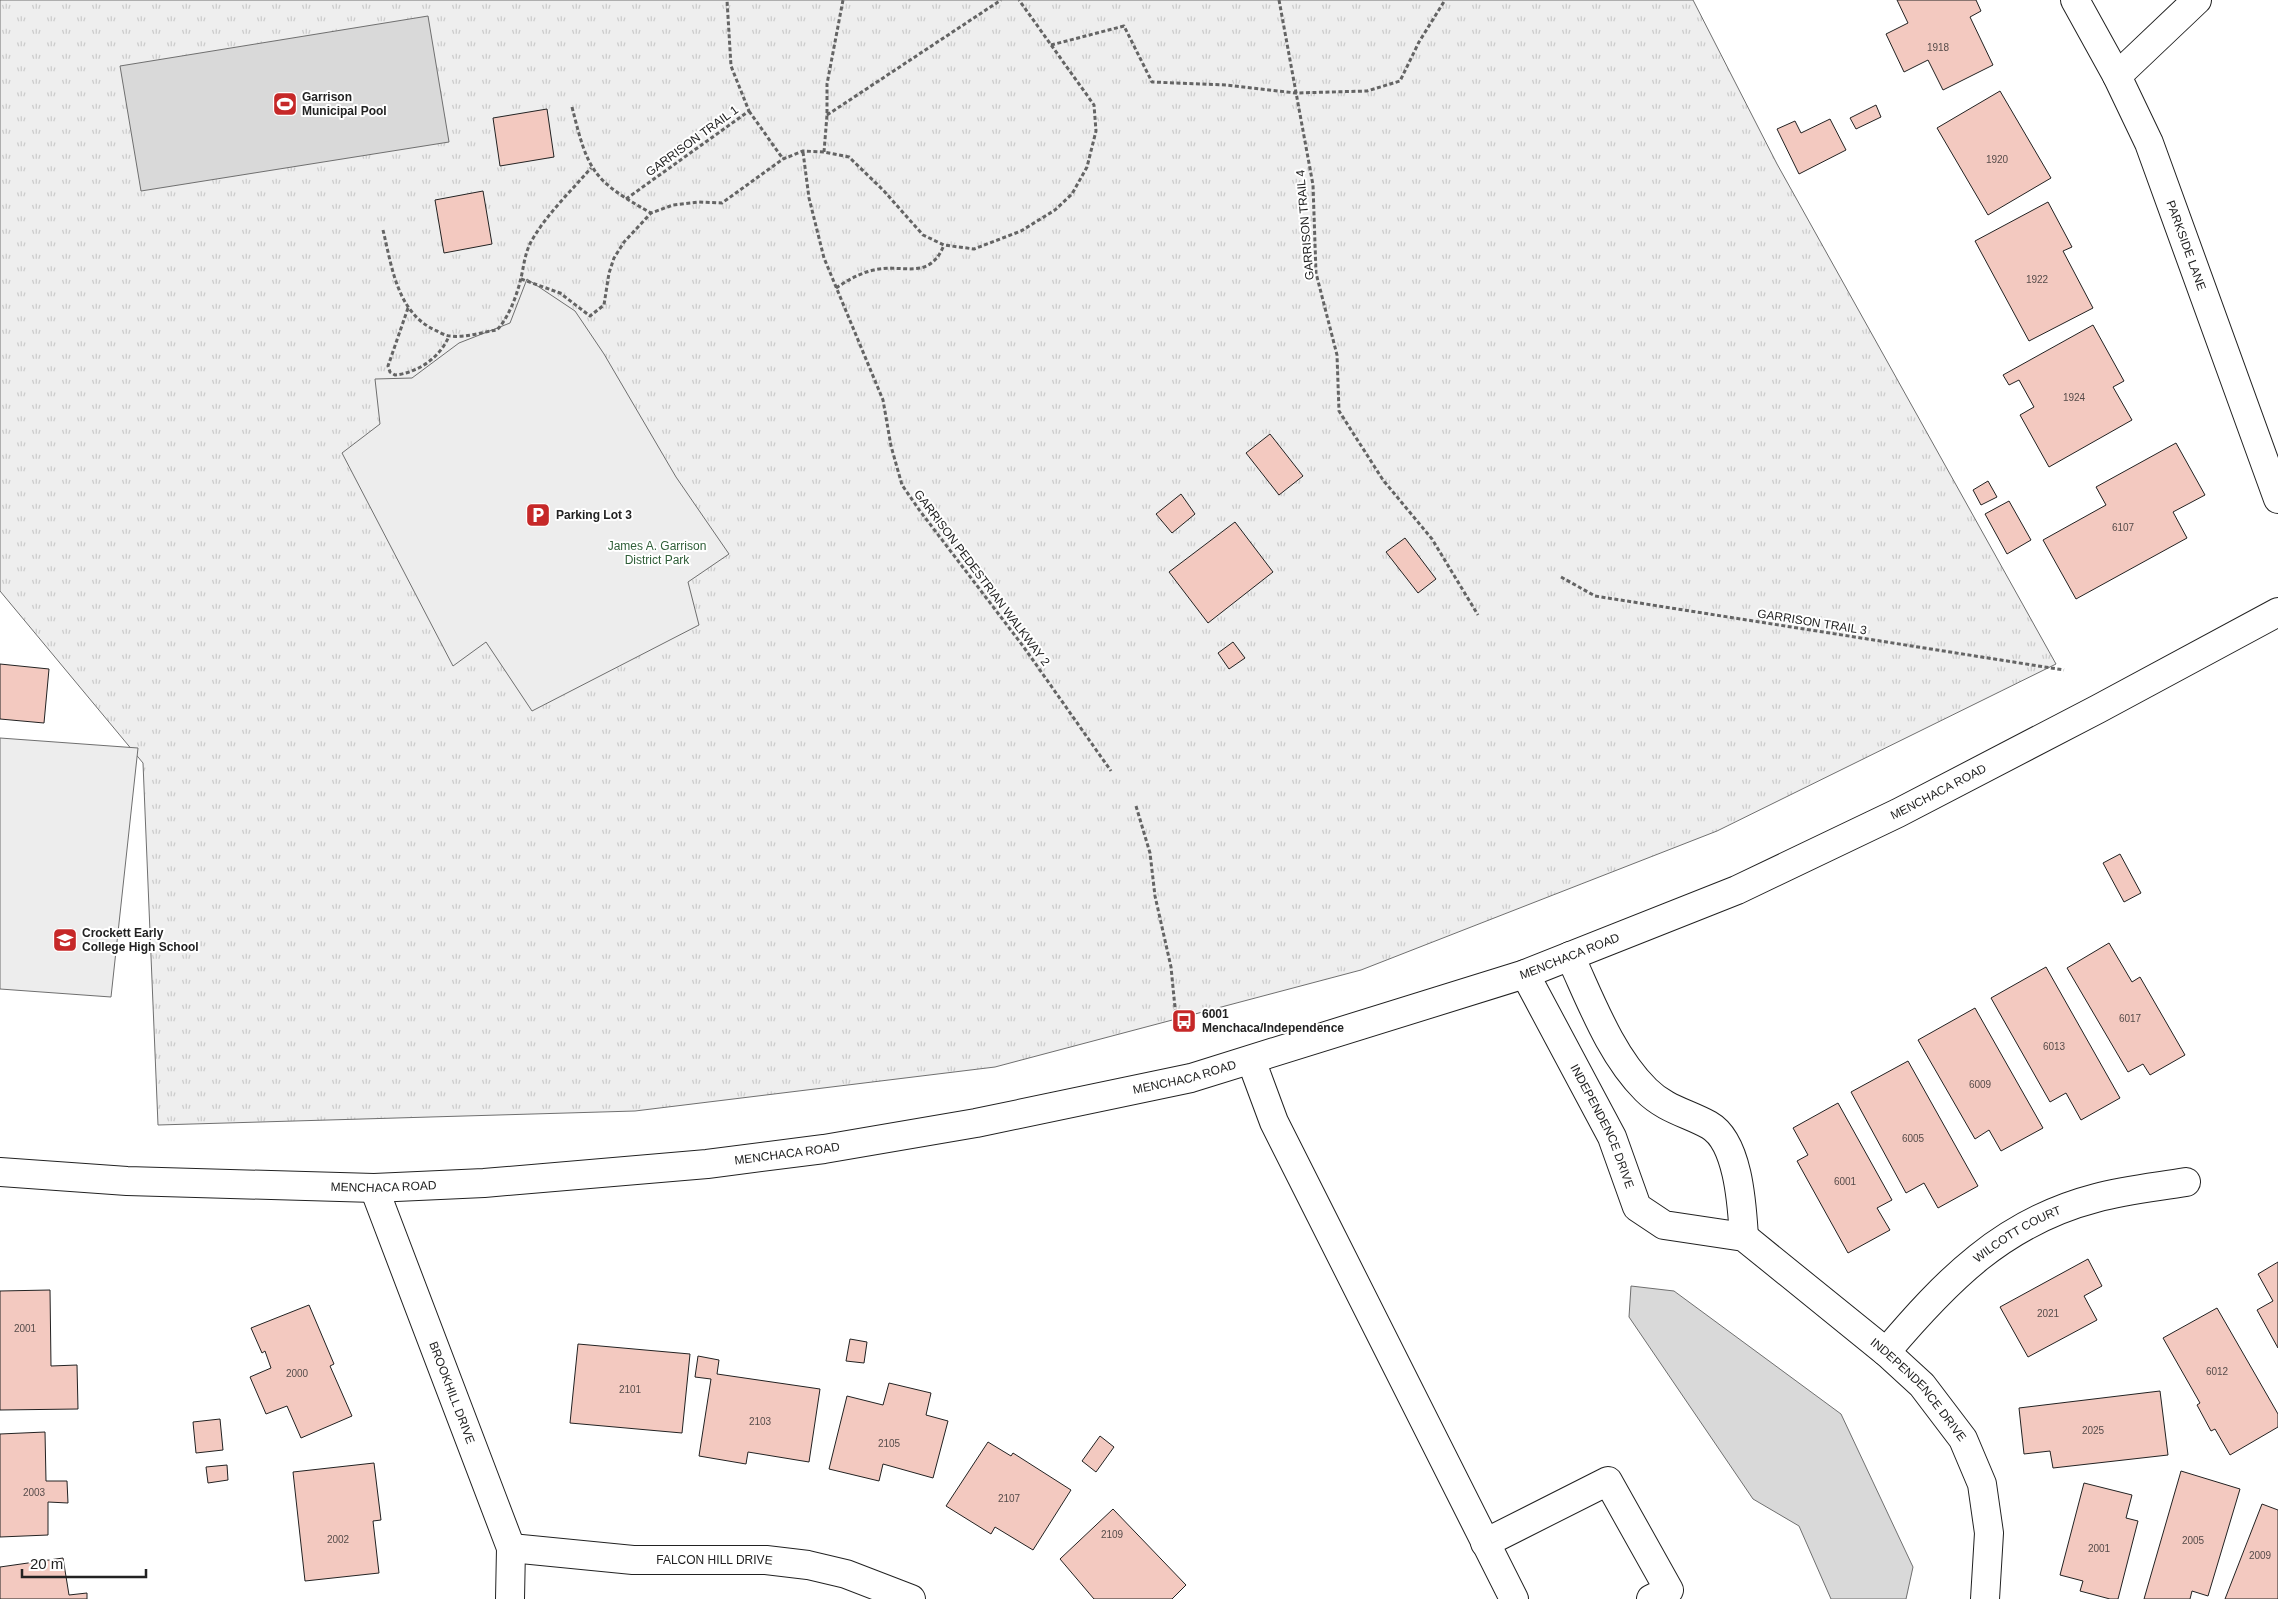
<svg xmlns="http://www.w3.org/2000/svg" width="2278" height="1599" font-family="Helvetica,sans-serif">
	<defs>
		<pattern id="park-tufts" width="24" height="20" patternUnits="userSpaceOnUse" patternTransform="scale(1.25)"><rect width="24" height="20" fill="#eee"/><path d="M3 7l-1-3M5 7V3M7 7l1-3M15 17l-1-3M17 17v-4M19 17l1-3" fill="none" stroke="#ccc"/></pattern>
	</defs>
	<rect width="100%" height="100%" fill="#fff"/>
	<path fill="url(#park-tufts)" stroke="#6f6f6f" d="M0,0H1693L1777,164L2056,664L1717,831L1361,970L995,1067L635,1111L158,1125L143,763L0,591Z"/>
	<path fill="#ededed" stroke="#6f6f6f" d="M527,279L575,311L604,354L676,477L729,554L688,582L699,625L532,711L486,642L453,666L342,453L380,424L375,379L412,378L459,343L510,323Z
		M0,738L138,748L111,997L0,989Z"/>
	<path fill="#d9d9d9" stroke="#6f6f6f" d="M428,16L449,142L141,191L120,66Z
		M1631,1286L1674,1291L1841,1414L1913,1567L1906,1599H1831L1799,1526L1753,1499L1629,1317Z"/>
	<path fill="#f3c9c0" stroke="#222" d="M1897,0H1976L1981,11L1970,17L1993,65L1943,90L1928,60L1904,72L1886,34L1908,23Z
		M2000,91L2051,178L1988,215L1937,128Z
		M1876,105L1881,117L1856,129L1850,118Z
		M547,109L554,157L500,166L493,118Z
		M1830,119L1846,150L1799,174L1777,129L1795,121L1801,133Z
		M483,191L492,244L444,253L435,200Z
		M2048,202L2072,247L2063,251L2093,308L2029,341L1975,241Z
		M2093,325L2124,381L2113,387L2132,420L2049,467L2020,415L2034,407L2019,380L2009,385L2003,375Z
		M1270,434L1303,476L1279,495L1246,453Z
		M2176,443L2205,495L2173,512L2187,538L2076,599L2043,540L2106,505L2096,487Z
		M1988,481L1997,497L1981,505L1973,490Z
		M1181,494L1195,514L1172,533L1156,514Z
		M2009,501L2031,540L2007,554L1985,514Z
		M1235,522L1273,572L1208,623L1169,572Z
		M1405,538L1436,579L1418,593L1386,552Z
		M1233,642L1245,658L1229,669L1218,653Z
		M0,664L49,669L44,723L0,719Z
		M2120,854L2141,893L2124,902L2103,863Z
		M2109,943L2132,982L2140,977L2185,1055L2150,1075L2143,1064L2128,1072L2067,968Z
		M2046,967L2120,1098L2081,1120L2066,1093L2050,1102L1991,998Z
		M1975,1008L2043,1128L2001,1151L1989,1130L1975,1139L1918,1040Z
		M1908,1061L1978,1186L1938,1208L1924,1183L1906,1193L1851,1092Z
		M1838,1103L1892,1200L1877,1208L1890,1230L1848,1253L1797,1161L1808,1155L1793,1128Z
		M2088,1259L2102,1286L2084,1296L2097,1320L2028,1357L2000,1307Z
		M2278,1262V1348L2257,1310L2273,1301L2258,1274Z
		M50,1290L51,1366L77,1365L78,1409L0,1410V1291Z
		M309,1305L334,1364L330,1366L352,1416L301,1438L287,1406L266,1414L250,1377L271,1368L265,1351L262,1353L251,1328Z
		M2217,1308L2278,1414V1427L2230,1455L2215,1429L2211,1431L2197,1405L2200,1403L2163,1338Z
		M850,1339L867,1342L864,1363L846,1361Z
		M578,1344L690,1354L682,1433L570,1423Z
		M698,1356L719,1360L717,1374L820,1389L809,1462L748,1452L746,1464L699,1456L711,1379L695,1377Z
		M889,1383L931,1393L926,1415L948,1421L933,1478L883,1464L879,1481L829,1469L847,1396L883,1405Z
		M2160,1391L2168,1455L2053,1468L2050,1451L2024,1454L2019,1408Z
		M220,1419L223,1450L196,1453L193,1422Z
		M45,1432L46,1481H67L68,1503L48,1502V1535L0,1537V1434Z
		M1100,1436L1114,1447L1096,1472L1082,1461Z
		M988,1442L1011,1456L1013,1453L1071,1490L1033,1550L995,1527L991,1534L946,1506Z
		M374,1463L381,1520L373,1521L379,1573L305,1581L293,1472Z
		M227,1465L228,1480L208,1483L206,1467Z
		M2181,1471L2240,1489L2208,1596L2192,1591L2190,1599H2144Z
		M2084,1483L2132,1495L2126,1518L2138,1521L2118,1599H2110L2080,1591L2083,1581L2060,1575Z
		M2262,1504L2278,1510V1599H2225Z
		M1113,1509L1186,1585L1172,1599H1094L1060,1559Z
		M63,1558L69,1595L87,1593V1599H0V1567Z"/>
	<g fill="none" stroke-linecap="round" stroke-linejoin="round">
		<defs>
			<g id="minor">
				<path id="s1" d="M2075,0L2117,76L2149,143L2278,499"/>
				<path d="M2117,76L2197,0"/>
				<path d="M1570,956C1591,1001 1610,1054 1646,1090C1665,1109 1687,1113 1709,1125C1739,1142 1742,1207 1744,1237"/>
				<path id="s2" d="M1525,974L1612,1137L1637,1207L1664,1225L1744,1237L1886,1352L1922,1385L1963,1439L1982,1484L1989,1533L1985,1599"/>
				<path d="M1251,1060L1274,1122L1514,1599"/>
				<path id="s3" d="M374,1188L511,1548L510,1599"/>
				<path id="s4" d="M1886,1352C1946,1281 2003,1222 2096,1198C2125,1190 2156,1187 2186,1182"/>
				<path d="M1485,1543L1608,1481L1669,1590L1651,1599"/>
				<path id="s5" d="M511,1548L633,1560H766L808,1565L846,1574L911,1599"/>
			</g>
			<g id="major">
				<path id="s6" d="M0,1172L127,1181L374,1188L484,1183L707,1164L824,1149L976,1123L1191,1078L1525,974L1737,890L1898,813L2098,709L2278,612"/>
			</g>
		</defs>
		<use href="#minor" stroke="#222" stroke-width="30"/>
		<use href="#major" stroke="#222" stroke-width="30"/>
		<path stroke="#646464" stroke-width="3" stroke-dasharray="4 2.5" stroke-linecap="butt" d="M1279,0L1313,185L1316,273L1337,355L1339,411L1383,480L1432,539L1478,615
			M1051,45L1124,26L1152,82L1226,85L1296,93L1367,91L1400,81L1419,42L1445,0
			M572,107C588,171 592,180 651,213
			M749,111L783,159
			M827,115L1001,0
			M803,152L809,198L824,258L883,400L891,446L902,485L920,511L1023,646L1111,771
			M824,152L827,115V84L843,0
			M626,199L749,111L731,66L727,0
			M383,230C392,267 397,314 437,331C441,333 446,336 451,336C466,338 482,332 497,330C509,317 517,295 521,278C524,265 525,252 532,240C547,214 571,191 591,168
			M521,279L560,293L590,316L604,305L609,273L614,258L624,242L651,213L673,205L699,202L722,203L783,159L803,151L824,152L849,157L884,191L923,235L944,245L974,249L1021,231L1055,210L1072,194L1087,167L1096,131L1094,105L1019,0
			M836,288C848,280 860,273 874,270C903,263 929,282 944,245
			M408,308L388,366L390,372L395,375C417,373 440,358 449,336
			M1561,577L1595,596L2064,670
			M1136,806L1150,853L1155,896L1171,967L1176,1018L1184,1021"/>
		<use href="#minor" stroke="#fff" stroke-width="28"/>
		<use href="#major" stroke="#fff" stroke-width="28"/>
	</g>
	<defs>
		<symbol id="stadium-square" viewBox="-11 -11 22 22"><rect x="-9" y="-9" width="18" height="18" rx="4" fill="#c62828" stroke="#fff"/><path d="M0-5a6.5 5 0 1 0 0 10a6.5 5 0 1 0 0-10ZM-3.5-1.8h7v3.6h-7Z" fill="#fff"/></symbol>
		<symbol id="parking-square" viewBox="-11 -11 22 22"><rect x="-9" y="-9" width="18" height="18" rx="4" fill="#c62828" stroke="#fff"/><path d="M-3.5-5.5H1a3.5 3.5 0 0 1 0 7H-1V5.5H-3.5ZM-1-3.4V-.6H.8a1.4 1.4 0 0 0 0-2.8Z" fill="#fff"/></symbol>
		<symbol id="school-square" viewBox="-11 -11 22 22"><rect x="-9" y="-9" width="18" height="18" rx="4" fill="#c62828" stroke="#fff"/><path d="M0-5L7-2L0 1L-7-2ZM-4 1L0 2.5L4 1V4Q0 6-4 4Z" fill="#fff"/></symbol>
		<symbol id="bus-square" viewBox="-11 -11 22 22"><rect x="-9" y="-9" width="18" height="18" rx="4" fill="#c62828" stroke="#fff"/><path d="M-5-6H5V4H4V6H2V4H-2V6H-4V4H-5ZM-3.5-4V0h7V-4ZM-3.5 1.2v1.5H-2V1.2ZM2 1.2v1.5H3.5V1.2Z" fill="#fff"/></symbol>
	</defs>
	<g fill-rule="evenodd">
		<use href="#stadium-square" x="271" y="90" width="28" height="28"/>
		<use href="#parking-square" x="524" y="501" width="28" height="28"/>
		<use href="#school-square" x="51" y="926" width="28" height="28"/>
		<use href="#bus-square" x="1170" y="1007" width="28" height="28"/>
	</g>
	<g text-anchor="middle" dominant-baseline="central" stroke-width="4" stroke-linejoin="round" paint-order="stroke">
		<g font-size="10" fill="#564c4a">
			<text x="1938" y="47">1918</text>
			<text x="1997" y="159">1920</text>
			<text x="2037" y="279">1922</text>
			<text x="2074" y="397">1924</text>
			<text x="2123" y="527">6107</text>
			<text x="2130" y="1018">6017</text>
			<text x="2054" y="1046">6013</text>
			<text x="1980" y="1084">6009</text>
			<text x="1913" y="1138">6005</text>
			<text x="1845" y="1181">6001</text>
			<text x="2048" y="1313">2021</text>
			<text x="25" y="1328">2001</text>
			<text x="2217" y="1371">6012</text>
			<text x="297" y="1373">2000</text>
			<text x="630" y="1389">2101</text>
			<text x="760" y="1421">2103</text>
			<text x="2093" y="1430">2025</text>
			<text x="889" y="1443">2105</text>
			<text x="34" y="1492">2003</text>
			<text x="1009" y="1498">2107</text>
			<text x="1112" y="1534">2109</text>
			<text x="338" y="1539">2002</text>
			<text x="2193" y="1540">2005</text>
			<text x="2099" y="1548">2001</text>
			<text x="2260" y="1555">2009</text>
		</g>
		<g font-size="12" font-weight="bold" fill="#222" stroke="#fff" text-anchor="start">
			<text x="302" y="97">Garrison<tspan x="302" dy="14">Municipal Pool</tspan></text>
			<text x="556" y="515">Parking Lot 3</text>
			<text x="82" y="933">Crockett Early<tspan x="82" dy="14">College High School</tspan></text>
			<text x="1202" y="1014">6001<tspan x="1202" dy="14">Menchaca/Independence</tspan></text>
		</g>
		<g font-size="12" fill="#222" stroke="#fff">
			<text transform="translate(692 141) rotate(-36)">GARRISON TRAIL 1</text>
			<text transform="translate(1305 225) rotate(-95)">GARRISON TRAIL 4</text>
			<text stroke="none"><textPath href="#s1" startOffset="270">PARKSIDE LANE</textPath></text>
			<text transform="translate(982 578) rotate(53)">GARRISON PEDESTRIAN WALKWAY 2</text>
			<text transform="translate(1812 622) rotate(9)">GARRISON TRAIL 3</text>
			<text stroke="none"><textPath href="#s6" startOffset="2002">MENCHACA ROAD</textPath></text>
			<text stroke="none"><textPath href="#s6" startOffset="1598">MENCHACA ROAD</textPath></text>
			<text stroke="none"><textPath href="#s6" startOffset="1194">MENCHACA ROAD</textPath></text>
			<text stroke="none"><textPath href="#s2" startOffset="171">INDEPENDENCE DRIVE</textPath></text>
			<text stroke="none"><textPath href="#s6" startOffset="789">MENCHACA ROAD</textPath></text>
			<text stroke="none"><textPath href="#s6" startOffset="384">MENCHACA ROAD</textPath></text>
			<text stroke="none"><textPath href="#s4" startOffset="178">WILCOTT COURT</textPath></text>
			<text stroke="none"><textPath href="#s2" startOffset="605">INDEPENDENCE DRIVE</textPath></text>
			<text stroke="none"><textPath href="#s3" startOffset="219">BROOKHILL DRIVE</textPath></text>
			<text stroke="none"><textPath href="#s5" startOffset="204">FALCON HILL DRIVE</textPath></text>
		</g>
		<g font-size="12" fill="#2f5e38" stroke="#fff">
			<text x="657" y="546">James A. Garrison<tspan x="657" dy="14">District Park</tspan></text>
		</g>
	</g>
	<path d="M22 1569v8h124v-8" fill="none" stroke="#222222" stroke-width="2.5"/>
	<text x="30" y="1569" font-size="15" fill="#222222" stroke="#ffffff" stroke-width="4" paint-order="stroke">20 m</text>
</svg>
